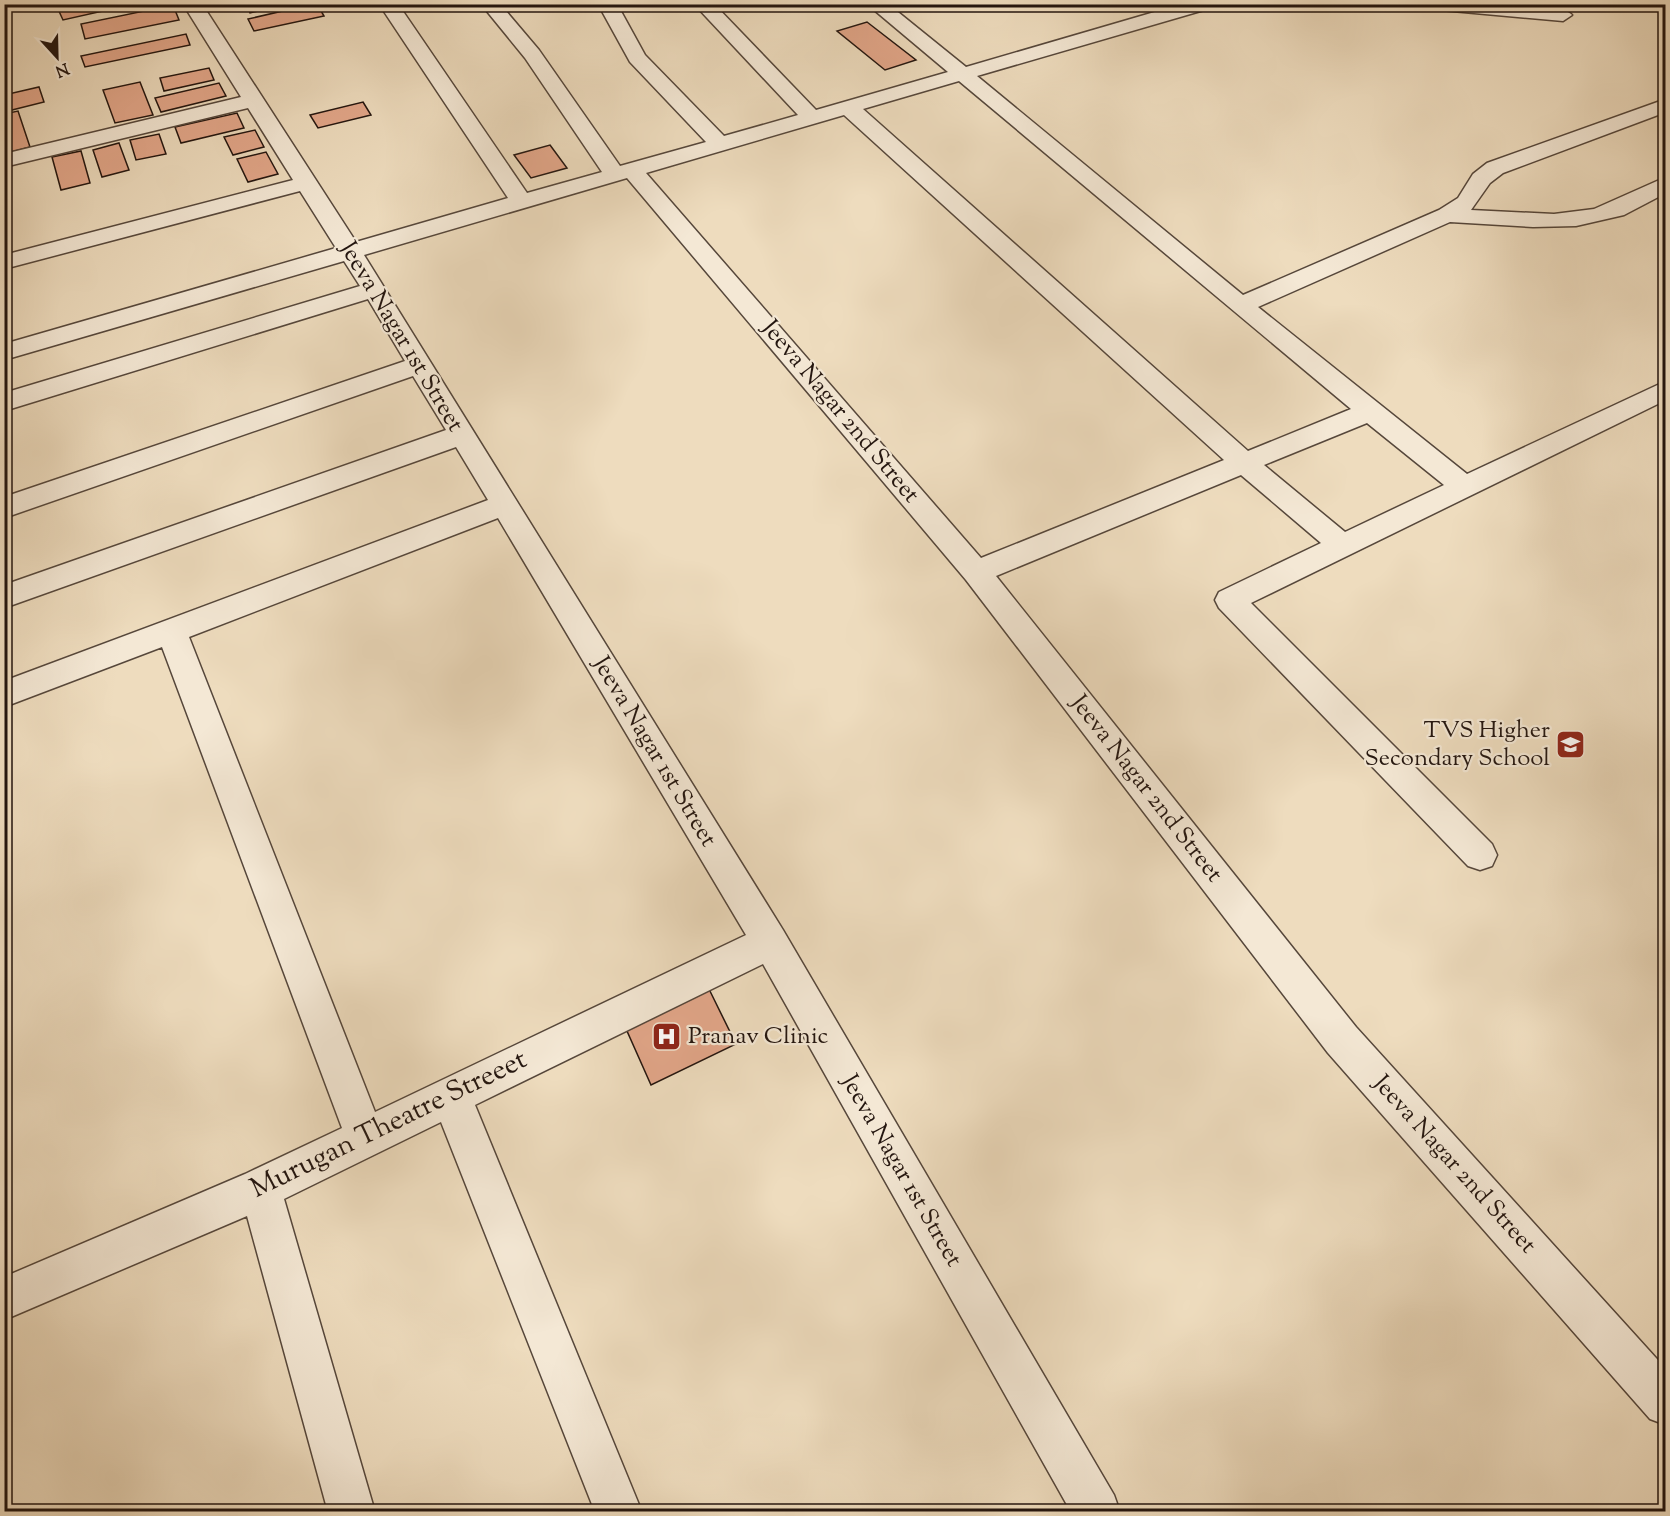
<svg xmlns="http://www.w3.org/2000/svg" width="1670" height="1516" font-family="'Sorts Mill Goudy',serif">
	<rect width="100%" height="100%" fill="#eedcbe"/>
	<filter id="stains"><feTurbulence type="fractalNoise" baseFrequency=".00333" numOctaves="4"/><feColorMatrix values="0 0 0 0 .2 0 0 0 0 .09 0 0 0 0 .02 0 0 0 .5 -.17"/></filter>
	<radialGradient id="worn" r=".72"><stop offset=".6" stop-color="#630" stop-opacity="0"/><stop offset="1" stop-color="#630" stop-opacity=".3"/></radialGradient>
	<path fill="#e3a78a" stroke="#23150f" stroke-width="1.5" d="M77,4H134L63,20L58,9Z
		M246,4H288L250,13Z
		M313,4H317L324,16L254,31L248,19Z
		M173,5L179,20L85,39L81,24Z
		M867,22L916,60L885,70L837,31Z
		M186,34L190,45L85,67L81,56Z
		M209,68L214,80L164,91L160,78Z
		M140,82L153,115L115,123L103,90Z
		M219,83L226,96L161,112L155,98Z
		M39,87L44,102L4,112V95Z
		M363,102L371,115L318,128L310,115Z
		M18,111L30,147L4,154V114Z
		M237,113L244,128L181,143L175,127Z
		M255,130L264,147L233,155L224,137Z
		M159,134L166,154L136,160L130,140Z
		M119,143L129,170L102,177L93,150Z
		M550,145L567,168L531,178L514,155Z
		M81,151L90,183L61,190L52,157Z
		M266,152L278,174L248,182L237,159Z
		M706,983L736,1044L651,1085L623,1022Z"/>
	<g fill="none" stroke-linecap="round" stroke-linejoin="round">
		<defs>
			<path id="street" d="M183,4H202L356,242L508,198L379,4H398L527,193L602,172L525,58L481,4H500L539,50L620,166L706,142L630,62L598,4H617L645,55L724,136L798,115L694,4H714L816,110L948,72L867,4H888L966,67L1182,4H1213L1211,8L977,76L1243,295L1439,210L1458,198L1473,174L1487,163L1666,99V112L1503,173L1490,183L1471,210L1554,214L1594,209L1666,177V193L1624,215L1576,226L1533,227L1450,222L1258,307L1467,474L1666,381V400L1251,603L1492,844L1497,855L1492,866L1480,870L1468,866L1219,608L1215,600L1219,592L1321,543L1241,475L996,576L1356,1027L1666,1369V1425L1650,1419L1328,1053L966,580L627,178L364,255L783,930L1114,1495L1120,1512H1071L763,964L475,1105L642,1512H595L441,1122L284,1199L375,1512H328L247,1216L4,1320V1277L245,1174L342,1128L162,647L4,707V681L488,500L456,447L4,608V585L446,430L413,376L4,518V497L405,361L368,299L4,411V393L360,286L344,261L4,360V344L336,248L300,191L4,269V255L293,180L248,108L4,167V154L241,97ZM959,81L1351,409L1248,451L863,109ZM844,115L1224,460L981,558L646,173ZM1367,423L1444,485L1345,532L1264,465ZM498,518L746,935L375,1112L189,637Z
				M1432,4C1453,4 1563,2 1572,15L1563,21L1441,10Z"/>
		</defs>
		<use href="#street" stroke="#56473b" stroke-width="3"/>
		<use href="#street" fill="#f4e8d5" fill-rule="evenodd"/>
	</g>
	<defs>
		<symbol id="school-square" viewBox="-11 -11 22 22"><rect x="-9" y="-9" width="18" height="18" rx="4" fill="#8f2418" stroke="#f4e8d5"/><path d="M0-5L7-2L0 1L-7-2ZM-4 1L0 2.5L4 1V4Q0 6-4 4Z" fill="#fff"/></symbol>
		<symbol id="hospital-square" viewBox="-11 -11 22 22"><rect x="-9" y="-9" width="18" height="18" rx="4" fill="#8f2418" stroke="#f4e8d5"/><path d="M-5-5h3v3.5h4V-5h3V5h-3V1.5h-4V5h-3Z" fill="#fff"/></symbol>
	</defs>
	<g fill-rule="evenodd">
		<use href="#school-square" x="1554" y="728" width="33" height="33"/>
		<use href="#hospital-square" x="650" y="1020" width="33" height="33"/>
	</g>
	<g text-anchor="middle" dominant-baseline="central" stroke-width="4.5" stroke-linejoin="round" paint-order="stroke">
		<g font-size="24" fill="#23150f" stroke="#f4e8d5">
			<text transform="translate(401 337) rotate(59)">Jeeva Nagar 1st Street</text>
			<text transform="translate(840 412) rotate(50)">Jeeva Nagar 2nd Street</text>
			<text transform="translate(654 752) rotate(59)">Jeeva Nagar 1st Street</text>
			<text transform="translate(1146 789) rotate(52)">Jeeva Nagar 2nd Street</text>
			<text transform="translate(1454 1165) rotate(48)">Jeeva Nagar 2nd Street</text>
			<text transform="translate(901 1171) rotate(60)">Jeeva Nagar 1st Street</text>
		</g>
		<g font-size="24" fill="#23150f" stroke="#f4e8d5" text-anchor="end">
			<text x="1550" y="731">TVS Higher<tspan x="1550" dy="28">Secondary School</tspan></text>
			<text x="688" y="1037" text-anchor="start">Pranav Clinic</text>
		</g>
		<g font-size="28" fill="#23150f" stroke="#f4e8d5">
			<text transform="translate(389 1125) rotate(-26)">Murugan Theatre Streeet</text>
		</g>
	</g>
	<rect width="1670" height="1516" fill="none" stroke="#eedcbe" stroke-width="24"/>
	<rect x="6" y="6" width="1658" height="1504" fill="none" stroke="#23150f" stroke-width="3"/>
	<rect x="12" y="12" width="1646" height="1492" fill="none" stroke="#23150f" stroke-width="1.5"/>
	<g transform="translate(57 57) rotate(158)" stroke="#f4e8d5" stroke-width="4.5" paint-order="stroke">
	<path d="M0-4.5L10 22L0 15L-10 22Z" fill="#23150f"/>
	<text y="-9" font-size="16" font-weight="bold" text-anchor="middle" fill="#23150f">N</text>
	</g>
	<rect width="100%" height="100%" filter="url(#stains)"/>
	<rect width="100%" height="100%" fill="url(#worn)"/>
</svg>
